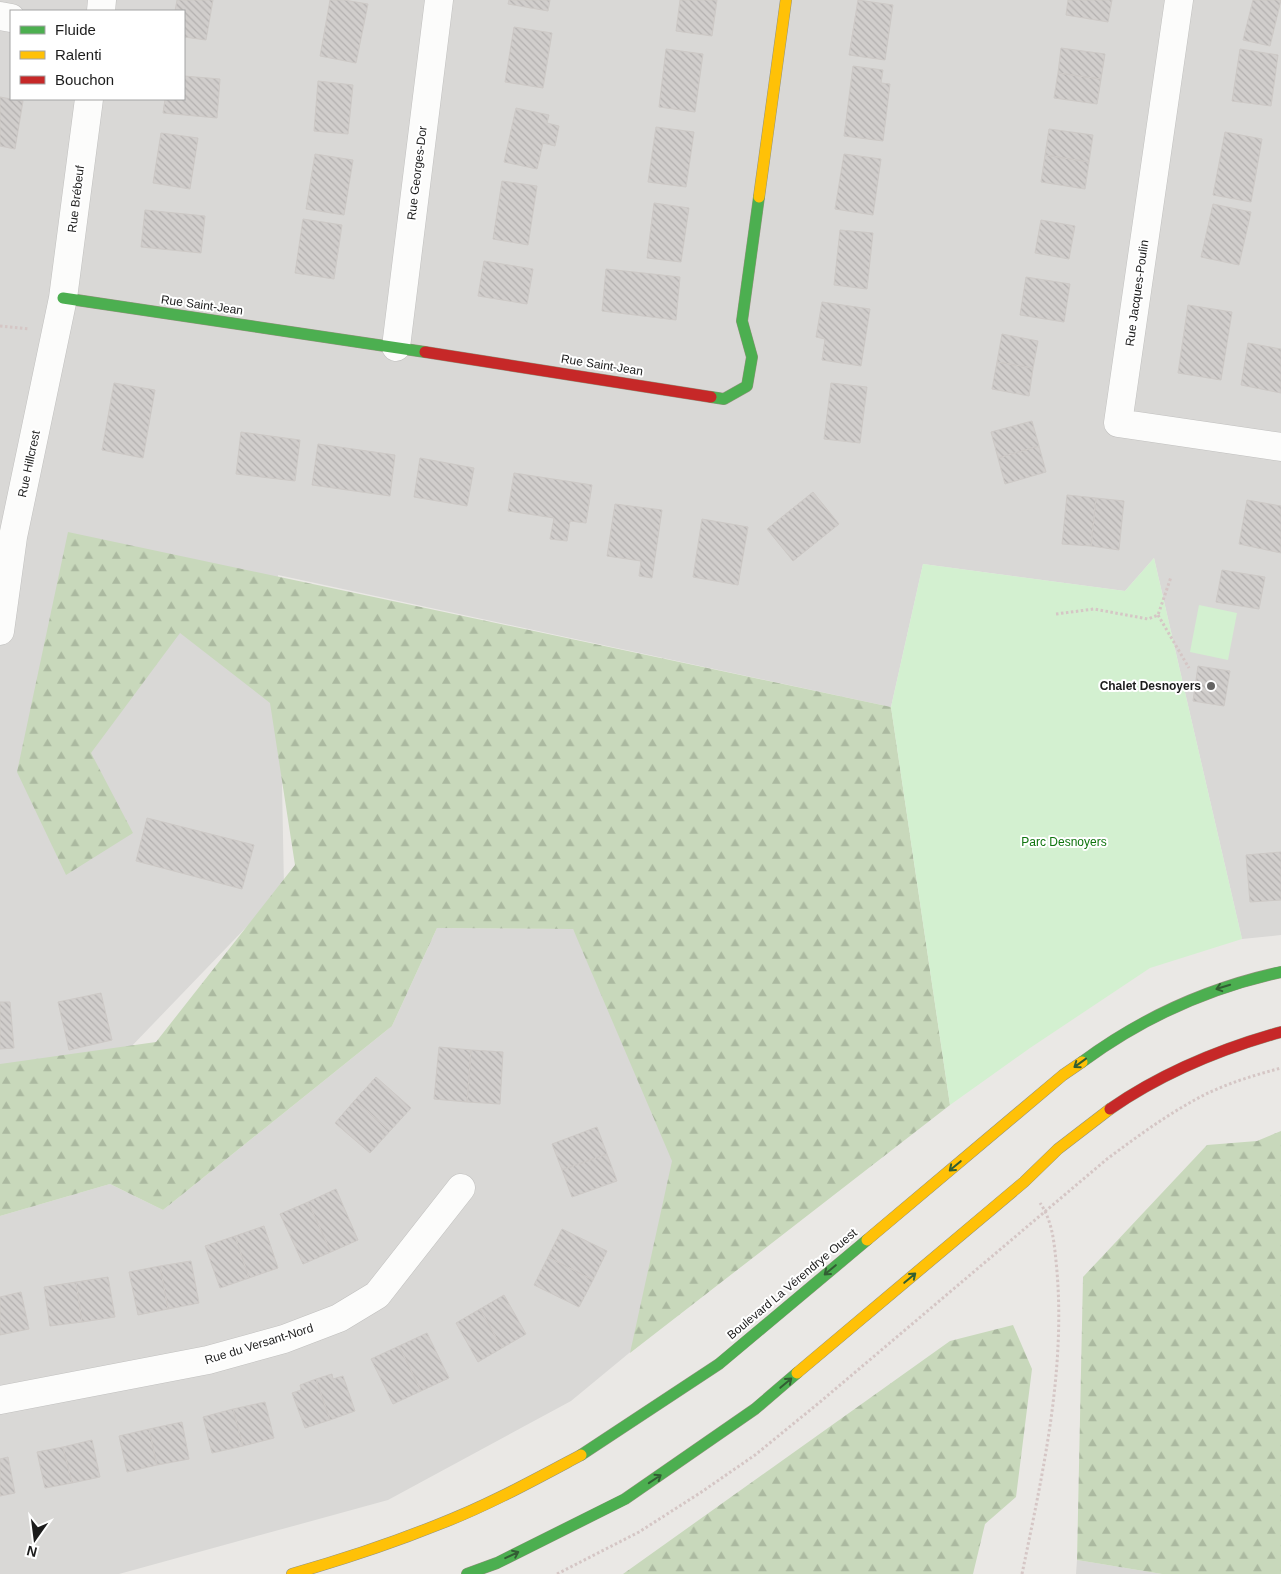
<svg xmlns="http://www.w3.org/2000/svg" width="1281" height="1574" font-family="Arial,sans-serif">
	<defs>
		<pattern id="forest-firs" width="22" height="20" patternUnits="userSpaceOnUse" patternTransform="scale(1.25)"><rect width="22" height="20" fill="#c8d8bb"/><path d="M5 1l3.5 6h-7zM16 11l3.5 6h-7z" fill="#abb9a0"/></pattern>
		<pattern id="building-back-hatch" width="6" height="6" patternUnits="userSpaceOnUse" patternTransform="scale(1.25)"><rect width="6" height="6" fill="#d1cecc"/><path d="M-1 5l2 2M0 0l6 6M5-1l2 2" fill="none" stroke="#b3b0af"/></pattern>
	</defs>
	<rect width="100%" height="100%" fill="#eae8e5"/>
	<path fill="#d9d8d6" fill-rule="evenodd" d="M0,0H1281V935L1242,939L1154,558L1125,591L923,564L891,707L278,575L284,888L127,1051L0,1067ZM11,11H184V99H11Z
		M437,928L573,929L743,1259L571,1401L388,1500L119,1574H0V1216L110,1184L163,1210L392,1026Z
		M1077,1560L1162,1574H1076Z"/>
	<path fill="url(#forest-firs)" d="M68,532L891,707L950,1105L630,1353L672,1161L573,929L437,928L392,1026L163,1210L110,1184L0,1216V1064L156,1042L295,865L270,703L180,633L91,753L133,833L66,875L17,772Z
		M1281,1131V1574H1162L1077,1560L1083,1277L1207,1145L1257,1141Z
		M1013,1325L1032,1369L1016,1497L985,1524L973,1574H623L950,1341Z"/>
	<path fill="#d3f0d0" d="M1154,558L1242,939L1150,968L1030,1048L950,1105L891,707L923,564L1125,591Z
		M1199,605L1237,613L1228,660L1190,652Z"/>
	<path fill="url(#building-back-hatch)" stroke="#cdc9c6" d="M177,0H213L206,40L184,37V11H175Z
		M330,0H344L368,4L356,63L320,56Z
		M509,0H550L548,11L508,4Z
		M680,0H717L712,36L676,31Z
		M858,0L893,5L885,60L849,55Z
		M1068,0H1112L1108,22L1066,15Z
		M1253,0H1281L1270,46L1243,40Z
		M514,27L552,33L543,88L505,82Z
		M1061,48L1105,54L1101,79L1058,73Z
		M666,49L703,54L695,112L659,107Z
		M1240,49L1278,55L1271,106L1232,101Z
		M853,66L883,70L881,83L890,84L883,141L844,136Z
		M1058,73L1101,79L1097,104L1054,98Z
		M184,76L220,79L217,118L163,113L165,99H184Z
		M318,81L353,85L348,134L314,131Z
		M0,97L23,101L15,149L0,146Z
		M516,108L549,115L547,123L559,126L555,146L543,143L537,169L504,162Z
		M656,127L694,132L686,187L648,182Z
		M1049,129L1093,135L1089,162L1045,155Z
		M1225,132L1262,139L1251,202L1213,195Z
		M161,133L198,138L190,189L153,183Z
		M315,154L353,160L344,215L306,209Z
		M844,154L881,159L873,215L835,209Z
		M1045,155L1089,162L1085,189L1041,182Z
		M502,181L537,186L528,245L493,239Z
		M654,203L689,208L681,262L647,258Z
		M1213,204L1251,212L1239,265L1201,257Z
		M145,210L205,216L201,253L141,247Z
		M303,219L342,225L334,279L295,273Z
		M1041,220L1075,226L1069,259L1035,253Z
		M840,230L873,233L867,289L834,285Z
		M484,261L533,269L527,304L478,296Z
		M606,269L680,277L676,320L602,311Z
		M1026,277L1070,284L1064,322L1020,315Z
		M822,302L870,309L861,366L822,360L825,339L816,337Z
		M1188,305L1232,312L1221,380L1178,373Z
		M1002,334L1038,341L1033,368L997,362Z
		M1248,343L1281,349V393L1241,385Z
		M997,362L1033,368L1029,396L992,389Z
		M114,383L155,390L143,458L102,450Z
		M831,383L867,387L860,443L824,439Z
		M1032,421L1039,446L998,458L991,432Z
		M241,432L300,440L295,481L236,474Z
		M318,444L395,455L390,496L312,485Z
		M1039,446L1046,472L1005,484L998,458Z
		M420,458L474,468L467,506L414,497Z
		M514,473L592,485L586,523L570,521L567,541L550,539L554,518L508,511Z
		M813,492L839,524L793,561L767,529Z
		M1067,495L1096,498L1091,546L1062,544Z
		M1096,498L1124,501L1119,550L1091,546Z
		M1247,500L1281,506V553L1239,544Z
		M615,504L662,510L652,578L639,576L641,561L607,556Z
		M702,519L748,527L738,585L693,577Z
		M1222,570L1265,577L1259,609L1216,602Z
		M1198,666L1230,671L1224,706L1193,701Z
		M147,818L254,845L242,889L136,861Z
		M1281,852V900L1250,902L1246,855Z
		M101,993L112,1040L69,1050L58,1002Z
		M0,1002H10L14,1048L0,1049Z
		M439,1047L471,1050L467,1102L434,1099Z
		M471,1050L503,1052L500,1104L467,1102Z
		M376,1077L411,1108L390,1131L355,1100Z
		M355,1100L390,1131L370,1153L335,1123Z
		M597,1127L607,1154L562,1170L552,1144Z
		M607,1154L617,1181L572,1197L562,1170Z
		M336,1189L358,1240L331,1252L308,1202Z
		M308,1202L331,1252L303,1264L280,1214Z
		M264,1226L278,1268L249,1278L235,1236Z
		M562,1229L607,1251L593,1280L548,1257Z
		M235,1236L249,1278L220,1288L205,1246Z
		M548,1257L593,1280L579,1307L534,1285Z
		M191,1261L199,1303L168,1309L160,1266Z
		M160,1266L168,1309L138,1315L129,1272Z
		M108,1277L115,1317L82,1322L76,1282Z
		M76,1282L82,1322L50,1326L44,1287Z
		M21,1292L29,1329L0,1335V1297Z
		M504,1295L526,1334L502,1348L480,1309Z
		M480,1309L502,1348L478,1362L456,1323Z
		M427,1333L449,1378L421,1391L399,1346Z
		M399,1346L421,1391L393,1404L371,1359Z
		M332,1374L333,1379L343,1376L355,1411L330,1420L316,1379Z
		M316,1379L330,1420L305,1428L292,1393L301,1390L300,1385Z
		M265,1402L274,1438L243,1446L233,1409Z
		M233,1409L243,1446L212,1453L203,1417Z
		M182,1422L189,1459L157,1465L149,1429Z
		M149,1429L157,1465L127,1472L119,1436Z
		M92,1440L100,1477L72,1483L63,1447Z
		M63,1447L72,1483L45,1488L37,1452Z
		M8,1457L15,1493L0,1496V1459Z"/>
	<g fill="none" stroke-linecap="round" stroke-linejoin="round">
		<defs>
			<path id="street" d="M1179,0L1118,423L1281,447
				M101,11L102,0
				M0,16L11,18
				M396,347L439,0
				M0,631L13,537L63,298L89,99
				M0,1400L208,1360L284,1339L339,1318L377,1295L461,1188"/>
			<path id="fast" d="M63,298L425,352
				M711,397L724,399L747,386L752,357L742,321L759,197
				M1082,1062C1143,1017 1207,988 1281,972
				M581,1455L719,1364L867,1240
				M467,1574L497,1563L625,1499L755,1409L797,1373"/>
			<path id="slow" d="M759,197L786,0
				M867,1240L1063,1075L1082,1062
				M797,1373L1024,1182L1058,1149L1110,1109
				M292,1574C341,1560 390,1544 437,1525C487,1506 534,1480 581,1455"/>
			<path id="jam" d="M425,352L711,397
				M1110,1109C1162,1073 1220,1049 1281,1032"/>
		</defs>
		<use href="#street" stroke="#c1c0bf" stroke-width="29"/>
		<use href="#fast" stroke="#93937e" stroke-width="12"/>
		<use href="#slow" stroke="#93937e" stroke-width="12"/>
		<use href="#jam" stroke="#93937e" stroke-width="12"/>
		<path stroke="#d5c6c5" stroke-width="3" stroke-dasharray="2.5 2.5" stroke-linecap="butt" d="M0,326L29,329
			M1056,614L1094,609L1148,619L1158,615L1171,577
			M1158,615L1189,668
			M557,1574L639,1532L700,1493L755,1455L820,1402L1107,1159C1138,1136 1169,1113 1204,1095C1228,1083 1255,1075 1281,1068
			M1022,1574C1043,1472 1067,1366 1056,1261C1054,1241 1052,1220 1040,1203"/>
		<use href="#street" stroke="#fcfcfb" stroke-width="28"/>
		<use href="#fast" stroke="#4caf50" stroke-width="11"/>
		<use href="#slow" stroke="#ffc107" stroke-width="11"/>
		<use href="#jam" stroke="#c62828" stroke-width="11"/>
	</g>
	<defs><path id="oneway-shaft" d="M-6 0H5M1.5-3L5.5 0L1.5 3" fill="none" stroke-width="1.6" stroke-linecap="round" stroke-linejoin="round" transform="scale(1.25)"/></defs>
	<g stroke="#325e33">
		<use href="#oneway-shaft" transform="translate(1223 987) rotate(163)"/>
		<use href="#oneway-shaft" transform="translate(1080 1063) rotate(144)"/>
		<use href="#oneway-shaft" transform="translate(955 1166) rotate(140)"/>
		<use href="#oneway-shaft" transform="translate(830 1270) rotate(140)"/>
		<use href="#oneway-shaft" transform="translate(910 1278) rotate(-40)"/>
		<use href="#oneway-shaft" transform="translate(786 1383) rotate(-40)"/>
		<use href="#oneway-shaft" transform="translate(655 1479) rotate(-34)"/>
		<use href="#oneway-shaft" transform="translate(512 1555) rotate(-25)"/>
	</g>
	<circle fill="#646362" stroke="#fff" stroke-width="2" cx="1211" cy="686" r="5"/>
	<g text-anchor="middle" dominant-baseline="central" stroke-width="4" stroke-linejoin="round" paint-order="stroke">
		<g font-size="12" fill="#1c1c1c" stroke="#fff">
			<text transform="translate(417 173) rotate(-83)">Rue Georges-Dor</text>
			<text transform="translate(76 199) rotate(-83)">Rue Brébeuf</text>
			<text transform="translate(1137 293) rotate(-82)">Rue Jacques-Poulin</text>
			<text transform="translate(202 305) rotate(8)">Rue Saint-Jean</text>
			<text transform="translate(602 365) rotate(9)">Rue Saint-Jean</text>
			<text transform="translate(29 464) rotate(-78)">Rue Hillcrest</text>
			<text transform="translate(792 1284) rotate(-40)">Boulevard La Vérendrye Ouest</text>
			<text transform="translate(259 1344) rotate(-17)">Rue du Versant-Nord</text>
		</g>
		<g font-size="12" font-weight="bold" fill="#1c1c1c" stroke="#fff" text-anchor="end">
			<text x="1201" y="686">Chalet Desnoyers</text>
		</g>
		<g font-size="12" fill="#10750f" stroke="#fff">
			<text x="1064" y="842">Parc Desnoyers</text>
		</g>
	</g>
	<rect x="10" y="10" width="175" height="90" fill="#ffffff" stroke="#a4a4a4"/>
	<rect x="20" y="26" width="25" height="8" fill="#4caf50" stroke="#a4a4a4"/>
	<text x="55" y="35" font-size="15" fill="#1c1c1c">Fluide</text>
	<rect x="20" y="51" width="25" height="8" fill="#ffc107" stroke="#a4a4a4"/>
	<text x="55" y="60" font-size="15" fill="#1c1c1c">Ralenti</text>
	<rect x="20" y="76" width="25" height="8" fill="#c62828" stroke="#a4a4a4"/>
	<text x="55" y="85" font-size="15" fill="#1c1c1c">Bouchon</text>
	<g transform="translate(35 1539) rotate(194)" stroke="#ffffff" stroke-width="4" paint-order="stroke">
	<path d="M0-4L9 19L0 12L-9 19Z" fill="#1c1c1c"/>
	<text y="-8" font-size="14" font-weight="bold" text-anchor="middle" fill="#1c1c1c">N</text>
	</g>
</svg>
